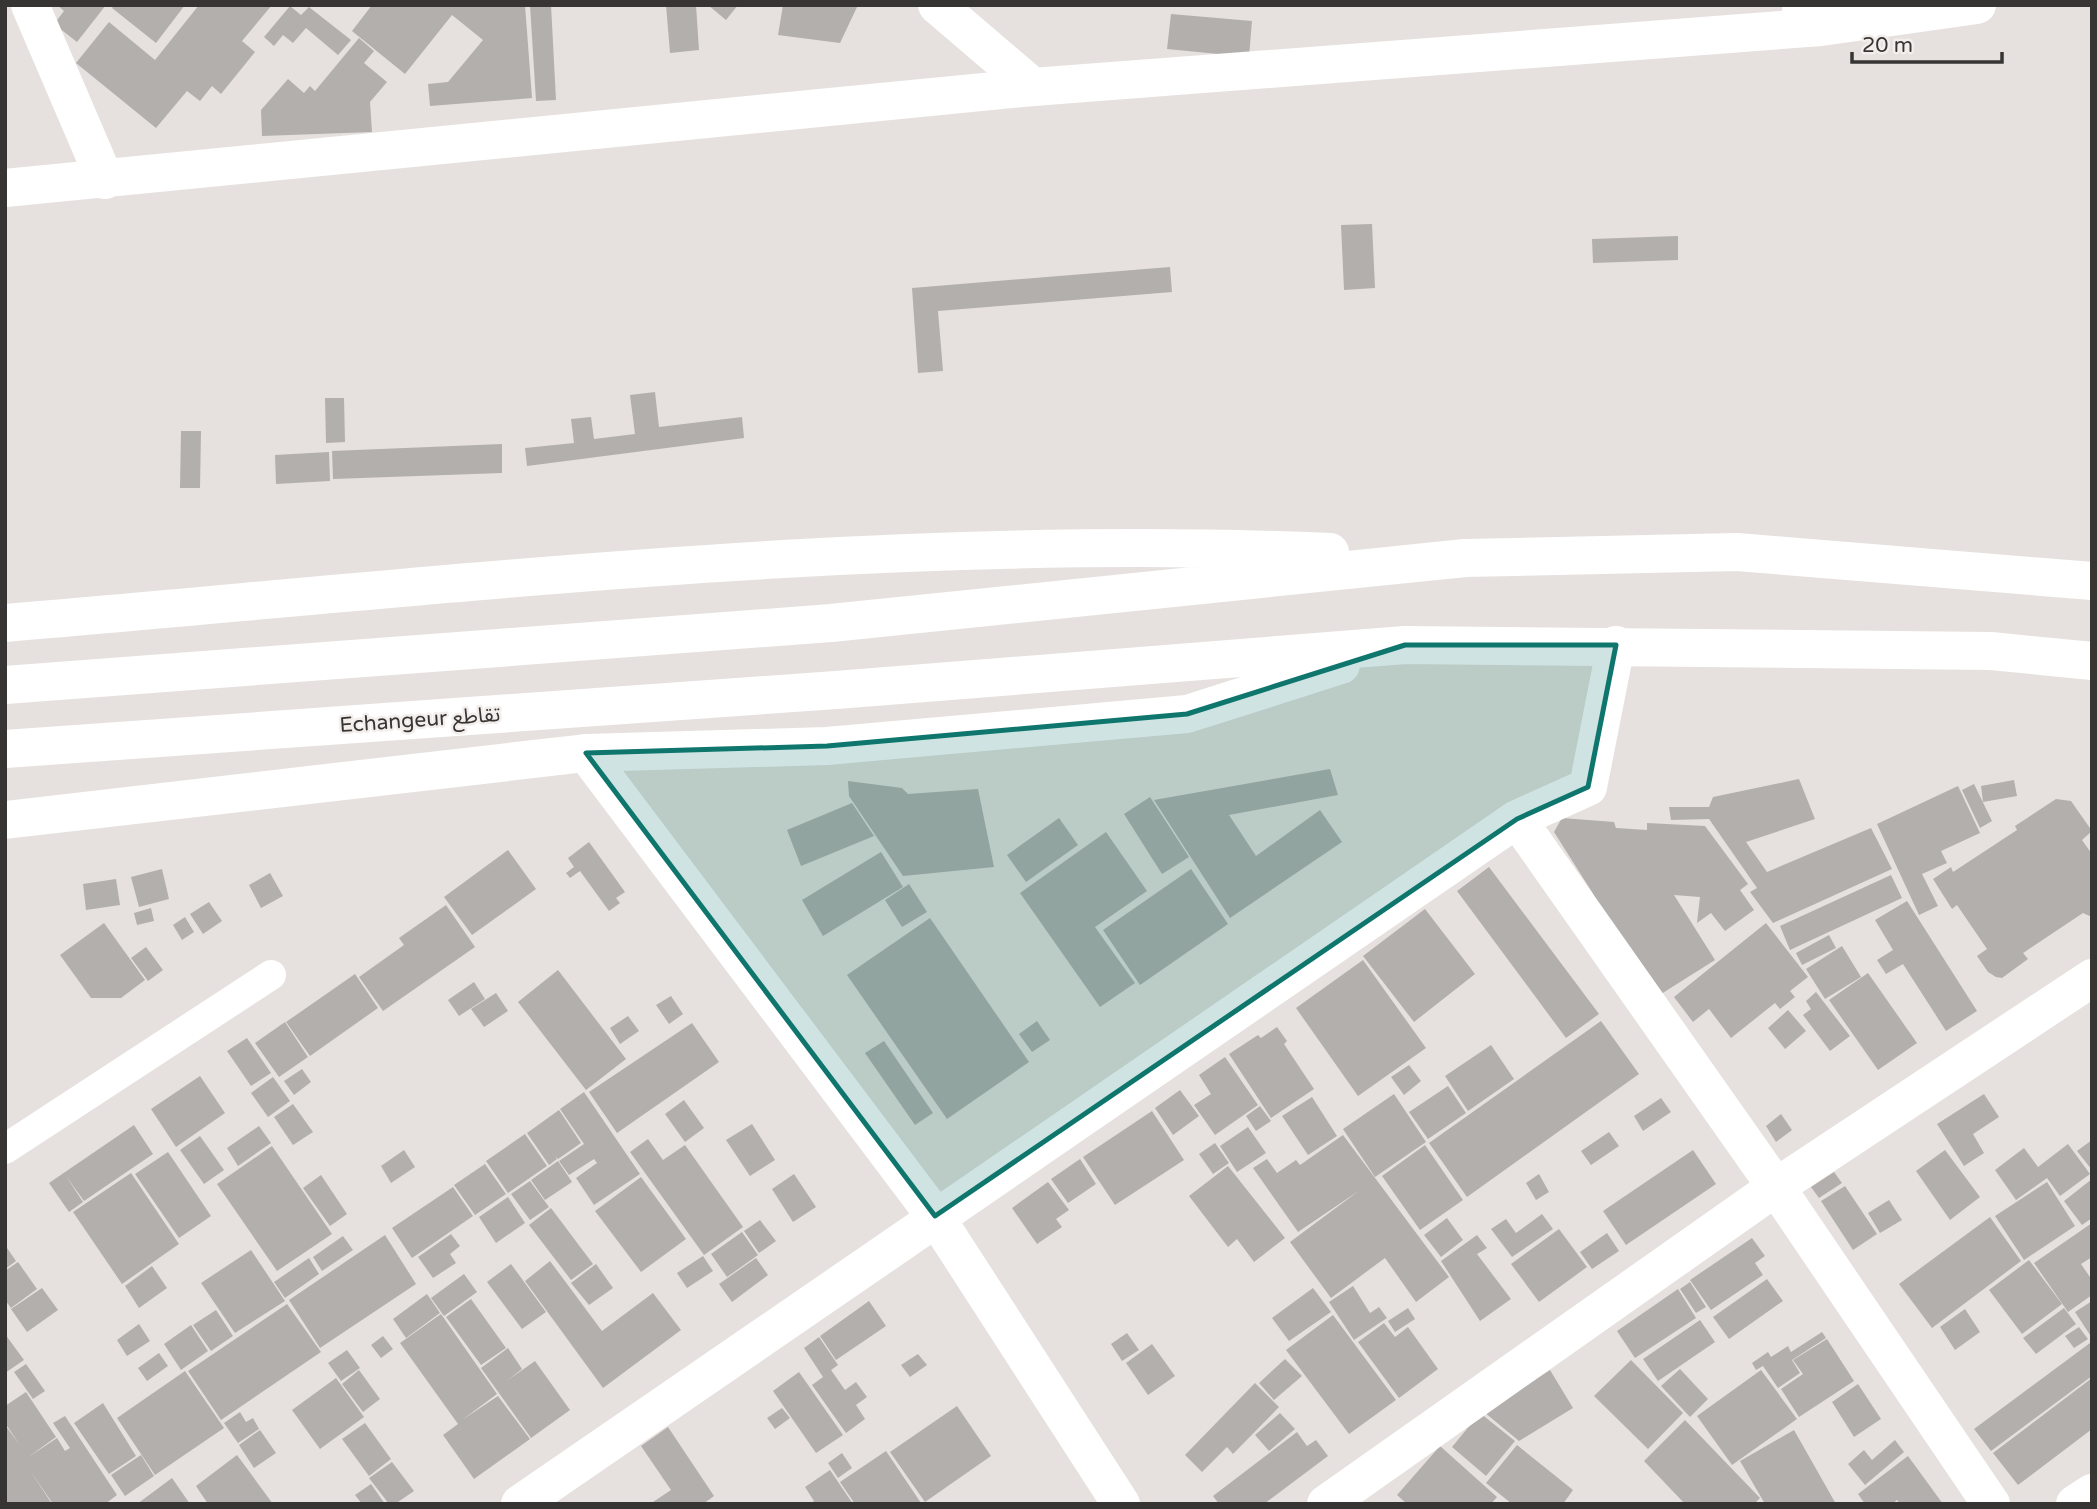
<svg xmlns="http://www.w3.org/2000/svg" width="2097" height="1509" font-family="'Varela Round','Noto Sans Arabic',sans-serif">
	<rect width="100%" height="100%" fill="#e6e1de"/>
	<path fill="#b3afac" d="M57,5H106L77,42L54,24L64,11Z
		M114,5H185L156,43L112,8Z
		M199,5H272L242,41L255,52L221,94L212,86L200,101L187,91L156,128L76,63L109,22L155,60Z
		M372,5H525L532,98L430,106L428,84L448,82L483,40L452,15L405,74L352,31Z
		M530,5H551L556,100L536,101Z
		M666,5H696L699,50L670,53Z
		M708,5H738L726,20Z
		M783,5H858L840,43L778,35Z
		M290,6L301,15L309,7L351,40L338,55L306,28L293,43L283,35L274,46L264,37Z
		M1171,14L1252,21L1249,57L1167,49Z
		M359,38L374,51L364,63L387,82L370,102L372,132L262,136L261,110L288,79L304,93L310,86L315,91Z
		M1372,224L1375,288L1344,290L1341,225Z
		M1678,236V260L1593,263L1592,239Z
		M1170,267L1172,292L938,311L943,371L918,373L912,288Z
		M655,392L659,427L742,417L744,438L527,466L525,448L574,443L571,419L591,417L594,439L635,434L630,395Z
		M325,398H344L345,442L326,443Z
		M181,431H201L200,488H180Z
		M502,444V473L333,479L332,451Z
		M329,452L330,481L276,484L275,455Z
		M1330,769L1338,795L1229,815L1256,856L1320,810L1342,842L1230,918L1154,800Z
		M1799,779L1815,819L1746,842L1767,872L1871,828L1892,869L1773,923L1750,892L1757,888L1709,819L1671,820L1669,807H1709L1713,797Z
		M2014,780L2017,796L1983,802L1981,786Z
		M848,781L902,788L908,794L978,789L994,867L903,876L849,796Z
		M1974,784L1992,821L1980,828L1962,790Z
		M1958,786L1980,833L1941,851L1947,863L1922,874L1938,906L1919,915L1877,824Z
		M1150,797L1189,857L1162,874L1124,814Z
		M2056,799L2071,801L2092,831L2082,840L2092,854V917L2083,913L2023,953L2028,959L2002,978L1996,977L1988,972L1977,956L1987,949L1957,905L1952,909L1933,879L1951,867L1953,872L2017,830L2015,826Z
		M852,803L874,836L801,866L787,830Z
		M1059,818L1078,845L1026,882L1007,855Z
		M1562,818L1614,822L1616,828L1647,830V823L1705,826L1748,884L1740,890L1754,910L1725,931L1711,913L1697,923L1700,897L1674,895L1715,960L1650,1001L1592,892L1554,832Z
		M1106,832L1147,891L1095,927L1135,983L1100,1007L1020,893Z
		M589,842L625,892L616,898L620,903L609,911L580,871L570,878L566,873L574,867L568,858Z
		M508,850L536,889L472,935L444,897Z
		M881,852L903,887L823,936L802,900Z
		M1489,867L1599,1014L1566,1038L1457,891Z
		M162,869L169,899L139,907L131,877Z
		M1191,869L1228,924L1140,985L1103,930Z
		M270,873L283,896L261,908L249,885Z
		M1891,875L1902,898L1790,950L1780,926Z
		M116,879L120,905L86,910L83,884Z
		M909,884L927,912L902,927L885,900Z
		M1907,901L1977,1011L1946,1031L1903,964L1886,974L1877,960L1893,950L1875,920Z
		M209,902L222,921L203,934L190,914Z
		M446,905L475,947L383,1011L359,977L404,945L399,938Z
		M151,908L154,921L137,925L134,913Z
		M1425,909L1475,974L1414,1022L1363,956Z
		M185,917L194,932L182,940L173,925Z
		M930,918L1029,1062L947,1119L847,975Z
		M104,923L145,980L121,998H91L60,955Z
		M1766,923L1808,977L1790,991L1795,997L1780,1009L1775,1003L1731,1038L1709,1009L1693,1022L1674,997Z
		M1829,935L1836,948L1802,965L1796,953Z
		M1842,946L1861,977L1825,999L1806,969Z
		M146,947L163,970L148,981L131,958Z
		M1363,960L1426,1048L1358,1096L1296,1008Z
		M558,970L626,1059L586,1090L518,1002Z
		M1868,973L1917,1043L1878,1070L1829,1000Z
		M355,974L378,1008L310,1056L286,1022Z
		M474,982L485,999L459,1016L448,1000Z
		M1816,992L1850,1036L1830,1051L1803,1015L1811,1009L1806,1001Z
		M496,993L508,1011L484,1027L471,1009Z
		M671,996L683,1014L669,1024L656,1005Z
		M1788,1010L1806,1031L1785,1049L1768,1028Z
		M628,1016L639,1031L620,1044L610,1028Z
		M1037,1021L1050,1040L1032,1052L1019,1034Z
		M1601,1021L1639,1074L1467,1197L1429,1143Z
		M285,1022L308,1057L279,1077L255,1043Z
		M692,1023L719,1062L617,1133L589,1092Z
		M1277,1027L1287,1041L1284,1044L1314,1089L1271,1118L1229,1054L1258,1035L1261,1038Z
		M247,1038L271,1073L251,1086L227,1051Z
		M884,1041L933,1113L915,1125L865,1053Z
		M1491,1045L1514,1079L1468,1111L1445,1076Z
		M1225,1057L1258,1105L1215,1135L1194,1105L1211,1094L1199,1075Z
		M1409,1065L1421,1081L1404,1095L1391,1077Z
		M302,1069L311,1082L294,1095L284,1081Z
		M200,1076L225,1113L176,1147L151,1109Z
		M273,1077L290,1101L268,1117L251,1093Z
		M1448,1086L1466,1113L1428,1139L1409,1112Z
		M1180,1090L1199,1116L1173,1135L1155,1108Z
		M584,1092L640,1174L594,1205L576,1178L597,1163L594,1159L569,1175L559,1161L584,1144L560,1109Z
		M1394,1094L1426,1142L1375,1177L1343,1129Z
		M1984,1094L1999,1117L1973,1134L1984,1153L1964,1166L1937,1124Z
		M1312,1097L1337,1136L1308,1155L1282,1116Z
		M1661,1098L1671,1112L1643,1131L1634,1116Z
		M684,1100L704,1128L685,1142L665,1114Z
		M293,1104L313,1132L293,1145L274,1117Z
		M1260,1106L1271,1121L1256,1131L1246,1116Z
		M559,1110L581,1143L558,1159L555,1156L557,1159L549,1165L527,1133Z
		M1152,1111L1184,1160L1115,1205L1083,1157Z
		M1781,1114L1792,1130L1776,1142L1766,1126Z
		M752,1124L775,1160L750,1176L726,1140Z
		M134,1125L153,1154L84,1201L66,1176L83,1202L69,1212L49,1183Z
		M259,1126L271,1143L238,1166L227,1148Z
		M1248,1127L1266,1153L1237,1172L1220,1146Z
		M1609,1132L1619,1146L1591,1165L1581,1151Z
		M525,1134L547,1166L508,1193L486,1161Z
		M1343,1135L1449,1277L1416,1302L1385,1258L1331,1298L1290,1242L1360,1190L1298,1232L1253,1168L1267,1159L1277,1173L1296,1160L1300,1165Z
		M200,1136L224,1170L204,1184L180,1150Z
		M648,1139L663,1160L685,1145L743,1227L704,1255L630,1152Z
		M2092,1140V1170L2077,1151Z
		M1215,1143L1229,1163L1213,1174L1199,1154Z
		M2068,1144L2090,1174L2060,1196L2047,1178L2016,1200L1995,1170L2024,1148L2038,1167Z
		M1425,1145L1463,1200L1420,1230L1382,1176Z
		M272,1146L332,1234L277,1271L217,1184Z
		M404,1150L415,1167L391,1183L381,1166Z
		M1693,1150L1716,1184L1626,1245L1603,1211Z
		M1945,1150L1980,1197L1950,1220L1916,1171Z
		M168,1152L211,1216L179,1238L135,1174Z
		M1080,1159L1096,1184L1068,1203L1051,1179Z
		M558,1161L572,1182L545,1200L531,1180Z
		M485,1164L506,1194L475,1215L454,1185Z
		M1228,1166L1285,1238L1254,1262L1237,1239L1228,1247L1189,1196Z
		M1834,1172L1842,1183L1819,1198L1811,1187Z
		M131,1173L179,1244L122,1284L73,1212Z
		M794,1174L816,1207L793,1222L772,1189Z
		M1539,1174L1549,1192L1536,1200L1526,1183Z
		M321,1175L347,1214L330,1226L303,1188Z
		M641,1177L686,1239L641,1272L595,1211Z
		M2092,1179V1218L2082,1225L2064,1201Z
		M530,1181L549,1207L530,1220L511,1194Z
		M1048,1182L1069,1210L1056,1219L1062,1227L1037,1244L1012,1208Z
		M2047,1182L2075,1226L2024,1260L1995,1216Z
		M1845,1186L1877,1234L1853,1250L1821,1201Z
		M453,1187L473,1216L412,1258L392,1228Z
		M508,1197L525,1223L496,1243L479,1217Z
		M1889,1200L1902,1220L1880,1233L1868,1213Z
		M551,1208L593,1264L571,1280L529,1225Z
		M1542,1214L1553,1229L1512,1257L1491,1229L1506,1219L1516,1233Z
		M1990,1217L2021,1261L1932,1328L1899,1284Z
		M1447,1218L1463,1240L1441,1257L1424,1235Z
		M760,1220L776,1241L759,1253L744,1231Z
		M2092,1223V1257L2081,1264L2092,1280V1295L2068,1312L2034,1263Z
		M1559,1229L1587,1267L1539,1302L1511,1264Z
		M742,1232L758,1255L727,1277L711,1254Z
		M1607,1233L1619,1251L1592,1269L1580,1252Z
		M451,1234L460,1246L450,1254L456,1263L433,1278L418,1257Z
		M385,1235L416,1284L320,1348L289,1300Z
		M1477,1235L1487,1248L1477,1254L1511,1299L1480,1321L1441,1261Z
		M343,1236L353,1250L322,1271L313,1257Z
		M1752,1238L1765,1256L1755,1263L1763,1275L1711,1310L1690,1280Z
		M5,1245L16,1261L5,1269Z
		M251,1250L285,1301L235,1333L201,1283Z
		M703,1256L713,1271L687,1288L677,1273Z
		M309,1258L319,1274L285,1298L274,1282Z
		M756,1258L768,1275L732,1302L719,1284Z
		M2029,1260L2062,1304L2022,1334L1989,1290Z
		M550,1261L602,1331L653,1293L681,1330L603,1388L525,1281Z
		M18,1262L37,1289L11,1308L5,1300V1271Z
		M511,1264L546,1312L522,1329L487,1282Z
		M596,1264L613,1288L589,1305L571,1283Z
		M152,1266L167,1288L139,1308L125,1286Z
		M464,1274L477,1292L444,1316L431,1298Z
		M1767,1279L1783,1301L1729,1339L1713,1317Z
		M1690,1282L1706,1307L1696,1313L1680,1289Z
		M1353,1286L1370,1313L1379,1307L1387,1318L1354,1340L1329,1302Z
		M42,1288L58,1310L27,1332L11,1309Z
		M1313,1288L1331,1312L1289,1341L1272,1318Z
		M1678,1289L1696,1318L1635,1358L1617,1331Z
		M427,1294L440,1313L406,1338L393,1319Z
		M471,1299L506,1348L481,1365L446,1317Z
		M869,1301L886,1326L836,1360L820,1336Z
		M2092,1301V1338L2075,1312Z
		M287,1304L321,1352L221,1420L188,1371Z
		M1408,1308L1415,1319L1395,1332L1388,1321Z
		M2064,1308L2076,1324L2036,1354L2023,1338Z
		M1965,1309L1980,1332L1955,1350L1940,1327Z
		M216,1310L233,1336L211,1351L193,1325Z
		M441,1314L497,1394L462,1420L498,1396L530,1439L474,1479L443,1435L458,1424L400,1343Z
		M1333,1315L1396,1400L1349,1434L1286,1350Z
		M1700,1320L1715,1342L1658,1381L1643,1359Z
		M1384,1323L1395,1337L1408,1327L1438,1369L1399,1398L1358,1342Z
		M139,1324L150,1341L127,1356L117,1340Z
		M191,1325L208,1351L181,1370L164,1344Z
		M2079,1327L2088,1339L2074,1348L2065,1336Z
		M1822,1332L1826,1338L1792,1360L1800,1373L1778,1388L1763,1366L1756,1370L1752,1363L1768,1352L1771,1357L1788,1346L1791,1352Z
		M1127,1333L1139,1350L1122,1361L1111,1344Z
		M5,1334L24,1360L5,1373Z
		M383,1336L393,1349L381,1358L371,1345Z
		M819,1337L838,1365L831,1370L845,1390L856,1382L867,1397L856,1405L865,1419L846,1433L812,1385L823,1377L804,1348Z
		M1827,1339L1854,1381L1799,1417L1781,1389L1803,1374L1793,1360Z
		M2090,1343L2092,1376L1991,1451L1974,1429Z
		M1152,1344L1175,1376L1148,1395L1126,1363Z
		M508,1348L522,1369L508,1380L535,1361L570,1410L531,1438L481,1368Z
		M347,1350L360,1368L341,1381L328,1363Z
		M159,1353L168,1366L147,1381L138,1368Z
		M918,1354L927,1365L910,1377L901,1365Z
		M1285,1359L1302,1376L1274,1400L1259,1383Z
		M1631,1360L1683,1413L1648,1449L1594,1396Z
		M26,1364L45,1391L33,1399L14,1372Z
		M1680,1369L1708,1399L1690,1417L1661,1386Z
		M359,1370L380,1399L363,1412L342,1384Z
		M1550,1370L1573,1408L1519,1441L1484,1412Z
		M1761,1370L1797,1419L1732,1465L1697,1416Z
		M185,1371L224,1428L155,1475L117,1418Z
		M799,1372L843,1435L816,1453L773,1391Z
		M336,1378L364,1417L320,1449L292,1410Z
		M2092,1378V1429L2018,1485L1993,1453Z
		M1255,1383L1279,1407L1233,1454L1227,1447L1202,1472L1185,1455Z
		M1858,1384L1881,1419L1854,1437L1832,1402Z
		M26,1392L56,1437L27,1458L57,1438L65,1451L70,1448L53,1423L65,1416L117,1495L105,1504H53L29,1469L52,1504H5V1425L20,1445L5,1423V1406Z
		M103,1403L136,1456L109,1474L74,1423Z
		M957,1406L991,1456L925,1502L890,1452Z
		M782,1408L790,1418L775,1429L767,1418Z
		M240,1412L246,1422L253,1418L259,1429L238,1443L224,1423Z
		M1280,1413L1295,1429L1269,1451L1255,1435Z
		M1480,1413L1515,1441L1486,1476L1452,1447Z
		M1685,1420L1760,1498L1754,1504H1685L1644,1461Z
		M365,1423L391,1459L369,1476L342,1439Z
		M668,1427L714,1496L703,1504H650L671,1490L641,1446Z
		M260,1430L276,1453L254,1468L239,1445Z
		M1794,1430L1836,1504H1765L1740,1461Z
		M1297,1432L1307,1446L1316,1440L1328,1456L1264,1504H1219L1213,1496Z
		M1895,1440L1904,1452L1865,1485L1848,1464L1864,1450L1872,1460Z
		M1517,1445L1573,1490L1563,1504H1512L1486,1483Z
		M1440,1446L1497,1497L1491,1504H1407L1397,1495Z
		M886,1451L921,1503L919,1504H855L840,1482Z
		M842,1453L852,1468L838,1478L828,1463Z
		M141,1455L154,1476L125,1496L111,1475Z
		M237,1455L273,1504H208L196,1486Z
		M1908,1456L1943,1504H1900L1897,1500L1892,1504H1865L1858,1494Z
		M392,1462L414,1491L395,1504H389L369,1478Z
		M830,1470L853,1504H810L814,1501L805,1487Z
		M172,1478L190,1504H137Z
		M371,1484L385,1504H362L355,1495Z"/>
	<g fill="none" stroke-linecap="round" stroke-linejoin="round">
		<path stroke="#fff" stroke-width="30" d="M5,1149L271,975"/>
		<path stroke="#fff" stroke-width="38" d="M30,5L105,180
			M937,5L1033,87
			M1801,11L1821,27L1977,5
			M5,188L1033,87L1821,27
			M586,753L935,1216L1121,1504
			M1517,819L1776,1187L1991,1504
			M520,1504L1517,819L1588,787L1616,645
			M1326,1504L1776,1187L2092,978
			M2075,1504L2092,1493"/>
		<path stroke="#fff" stroke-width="38" d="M5,623C446,586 888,533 1330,552
			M5,685L831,623L1465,558L1737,552L2092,581
			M5,749L836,690L1405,645L1991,651L2092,661
			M5,820L586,753L827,746L1187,714L1341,665"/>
	</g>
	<path fill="#0f766e" fill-opacity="0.2" stroke="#0f766e" stroke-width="5" stroke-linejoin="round" d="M1405,645H1616L1588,787L1517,819L935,1216L586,753L827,746L1187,714Z"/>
	<g text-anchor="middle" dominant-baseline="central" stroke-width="5" stroke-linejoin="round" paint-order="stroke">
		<g font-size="21" fill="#373534" stroke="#f3eeeb">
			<text transform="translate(420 720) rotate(-4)">Echangeur تقاطع</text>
		</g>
	</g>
	<rect width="2097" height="1509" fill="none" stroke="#373534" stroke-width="14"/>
	<path d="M1852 52v10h150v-10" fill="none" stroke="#373534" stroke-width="3.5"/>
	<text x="1862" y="52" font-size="21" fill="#373534" stroke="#f3eeeb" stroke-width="5" paint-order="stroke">20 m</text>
</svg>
